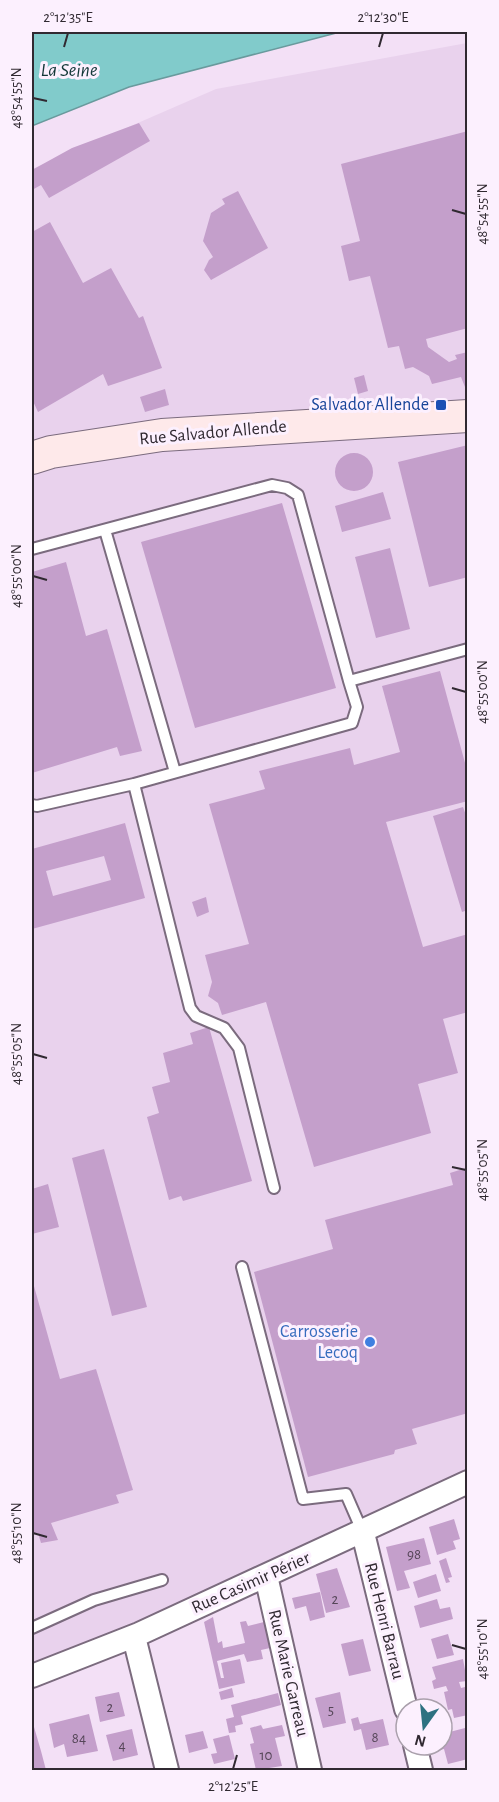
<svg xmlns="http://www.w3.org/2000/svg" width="499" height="1802" font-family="'Alegreya Sans',sans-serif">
	<rect width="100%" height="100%" fill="#f3e0f6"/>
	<path fill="#e9d2ed" d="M467,43V1480L32,1676V169L216,89Z"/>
	<path fill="#81cbcb" stroke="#699a9d" stroke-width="1.5" d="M32,32H340L129,87L32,126Z"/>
	<path fill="#c49fcb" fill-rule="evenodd" d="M139,123L150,141L49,198L41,185L32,190V170L72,148Z
		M468,131V328L426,339L428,347L449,362L457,359L455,355L468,352V387H465L461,377L432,384L429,376L413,367L405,369L399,346L388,348L370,276L349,281L341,246L360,241L341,164Z
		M238,191L268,248L211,280L204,270L209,260L213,257L203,241L211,213L225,204L222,199Z
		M50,222L83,283L111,268L139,318L143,316L162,368L108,386L103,374L38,412L32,399V232Z
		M364,375L368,391L358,394L354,378Z
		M165,389L169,405L145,412L140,397Z
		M468,445V577L429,587L398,462Z
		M335 472a19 19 0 1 1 38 0a19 19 0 1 1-38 0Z
		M383,492L391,519L342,532L335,506Z
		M282,503L336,688L195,728L141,542Z
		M390,548L410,629L376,638L355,557Z
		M66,562L86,636L107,629L142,751L120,756L117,747L32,773V572Z
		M440,671L468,774V801L386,822L423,947L468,934V1012L443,1019L458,1073L418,1084L431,1133L314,1167L266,1002L222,1015L218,1003L208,996L212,982L205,955L249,944L209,804L265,789L259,771L350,748L354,765L400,752L382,686Z
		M463,807L468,821V910L462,912L433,816Z
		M125,823L145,898L32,929V849ZM104,856L111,880L53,896L46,871Z
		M206,897L209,912L197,917L192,902Z
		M209,1027L252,1181L183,1201L181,1196L169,1200L147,1117L159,1113L152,1087L170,1082L163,1053L193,1044L190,1033Z
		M104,1149L147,1307L112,1316L72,1158Z
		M466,1168L468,1413L412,1429L417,1444L395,1450L394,1454L308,1477L254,1272L333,1249L325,1220L453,1185L450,1173Z
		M48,1184L59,1227L32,1234V1189Z
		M32,1279L60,1379L96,1369L133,1490L116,1495L119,1503L51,1523L58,1540L41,1543L38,1533L32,1535Z
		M454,1519L460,1539L453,1541L456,1549L437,1555L429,1527Z
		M424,1538L431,1564L404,1571L410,1588L397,1591L386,1547Z
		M446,1558L452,1577L448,1578L450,1582L446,1583L439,1561Z
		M337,1568L350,1607L326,1613L316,1574Z
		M436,1574L441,1591L418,1598L413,1582Z
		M320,1592L325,1617L310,1621L306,1606L295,1609L292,1598Z
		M437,1599L440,1609L450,1607L453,1619L420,1628L414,1606Z
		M213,1617L218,1643L222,1641L223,1648L245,1643L240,1622L246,1621L248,1626L264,1622L270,1648L261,1650L263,1659L247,1662L244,1654L217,1661L221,1678H224L221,1663L240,1659L245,1683L219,1689L204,1622Z
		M448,1634L454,1655L437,1659L431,1639Z
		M363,1639L371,1671L349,1676L341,1644Z
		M463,1659L467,1681L459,1682L461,1688L465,1687L468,1698V1715L454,1718L452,1709L448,1710L444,1692L448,1691L446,1686L434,1689L432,1681L436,1679L432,1667Z
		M232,1688L234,1697L221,1700L219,1692Z
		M119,1692L125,1716L100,1722L95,1697Z
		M340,1692L346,1723L323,1728L315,1698Z
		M278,1693L281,1705L241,1716L243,1724L235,1726L236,1732L229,1733L226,1719L234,1717L231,1705Z
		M89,1714L98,1751L67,1757L64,1744L54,1748L49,1724Z
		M358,1717L360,1724L383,1719L389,1745L366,1750L361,1729L354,1731L351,1719Z
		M261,1725L263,1729L282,1725L285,1736L275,1738L282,1766L256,1770L250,1744L254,1743L250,1728Z
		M34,1727L41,1751L46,1770H32V1728Z
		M465,1728L468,1759L448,1764L444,1749L438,1750L436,1745H442V1734Z
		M132,1729L138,1755L113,1761L106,1735Z
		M203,1731L208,1748L189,1753L185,1735Z
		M229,1735L235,1759L214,1764L211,1754L217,1753L213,1739Z"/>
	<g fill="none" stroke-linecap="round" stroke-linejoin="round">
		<defs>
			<path id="lane" d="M105,530L175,772
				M32,549L272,485L287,488L298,495L349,681
				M32,805L37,806L134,784
				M274,1188L239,1048L224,1028L196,1016L190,1008L134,784L352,723L357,707L349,681L468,649
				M242,1267L303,1499L346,1494L363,1533
				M32,1628L94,1600L162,1580"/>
			<path id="street" d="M363,1533L406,1709
				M266,1576L310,1770
				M134,1637L167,1770
				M32,1676L139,1634L468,1482
				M415,1745L421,1770"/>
			<path id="secondary" d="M32,458L51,452L162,435L468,416"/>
		</defs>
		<use href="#lane" stroke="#7b6b7e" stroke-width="14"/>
		<use href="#street" stroke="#7b6b7e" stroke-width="26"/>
		<use href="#secondary" stroke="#7b6b7e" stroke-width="34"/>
		<use href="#lane" stroke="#fff" stroke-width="10"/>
		<use href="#street" stroke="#fff" stroke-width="22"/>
		<use href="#secondary" stroke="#fee9ea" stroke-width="32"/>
	</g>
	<path fill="none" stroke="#302931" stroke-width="2" d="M64,47L68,33M379,47L383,33M33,98L47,101M452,210L466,214M33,576L47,580M452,688L466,692M33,1054L47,1058M452,1167L466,1170M33,1533L47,1537M452,1645L466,1649M233,1769L237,1755"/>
	<rect fill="#1a4fb4" stroke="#fcf0fe" stroke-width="2" x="435" y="399" width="12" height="12" rx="3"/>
	<circle fill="#3f7fe0" stroke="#fcf0fe" stroke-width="2" cx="370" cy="1342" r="6"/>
	<g text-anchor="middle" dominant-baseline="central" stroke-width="6" stroke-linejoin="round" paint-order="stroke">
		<g font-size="15" fill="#554658">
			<text x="414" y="1554">98</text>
			<text x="335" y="1599">2</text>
			<text x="110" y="1707">2</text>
			<text x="331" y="1710">5</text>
			<text x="375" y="1737">8</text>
			<text x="79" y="1738">84</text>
			<text x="122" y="1745">4</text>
			<text x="266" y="1755">10</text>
		</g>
		<g font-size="18" fill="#164399" stroke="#fcf0fe" text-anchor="end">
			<text x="429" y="405">Salvador Allende</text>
		</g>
		<g font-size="18" fill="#302931" stroke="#fcf0fe">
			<text transform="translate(213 433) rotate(-5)">Rue Salvador Allende</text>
			<text transform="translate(251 1583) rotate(-24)">Rue Casimir Périer</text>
			<text transform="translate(384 1621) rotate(76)">Rue Henri Barrau</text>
			<text transform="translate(288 1673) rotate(77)">Rue Marie Garreau</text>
		</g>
		<g font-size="18" fill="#366cbe" stroke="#fcf0fe" text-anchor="end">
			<text x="358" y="1332">Carrosserie<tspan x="358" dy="21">Lecoq</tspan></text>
		</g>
		<g font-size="20" font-style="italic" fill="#133838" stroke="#fcf0fe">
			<text x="69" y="70">La Seine</text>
		</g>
	</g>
	<rect width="499" height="1802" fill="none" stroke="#fcf0fe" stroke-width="66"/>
	<g transform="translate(424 1727) rotate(195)"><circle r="28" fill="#fcf0fe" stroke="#aaa0ac" stroke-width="1.5"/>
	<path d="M0-4.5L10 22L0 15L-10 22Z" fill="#2d7181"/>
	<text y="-9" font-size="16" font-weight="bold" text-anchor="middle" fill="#302931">N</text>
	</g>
	<rect x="33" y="33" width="433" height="1736" fill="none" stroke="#302931" stroke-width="2"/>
	<g font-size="15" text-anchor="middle" fill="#302931">
		<text x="68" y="22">2°12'35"E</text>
		<text x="383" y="22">2°12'30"E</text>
		<text transform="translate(16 98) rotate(-90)" y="5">48°54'55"N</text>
		<text transform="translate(482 214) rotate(-90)" y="5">48°54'55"N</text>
		<text transform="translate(16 576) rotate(-90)" y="5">48°55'00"N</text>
		<text transform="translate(482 692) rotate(-90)" y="5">48°55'00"N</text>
		<text transform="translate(16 1054) rotate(-90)" y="5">48°55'05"N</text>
		<text transform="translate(482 1170) rotate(-90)" y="5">48°55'05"N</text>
		<text transform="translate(16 1533) rotate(-90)" y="5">48°55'10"N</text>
		<text transform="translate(482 1649) rotate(-90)" y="5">48°55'10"N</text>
		<text x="233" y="1791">2°12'25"E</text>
	</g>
</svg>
